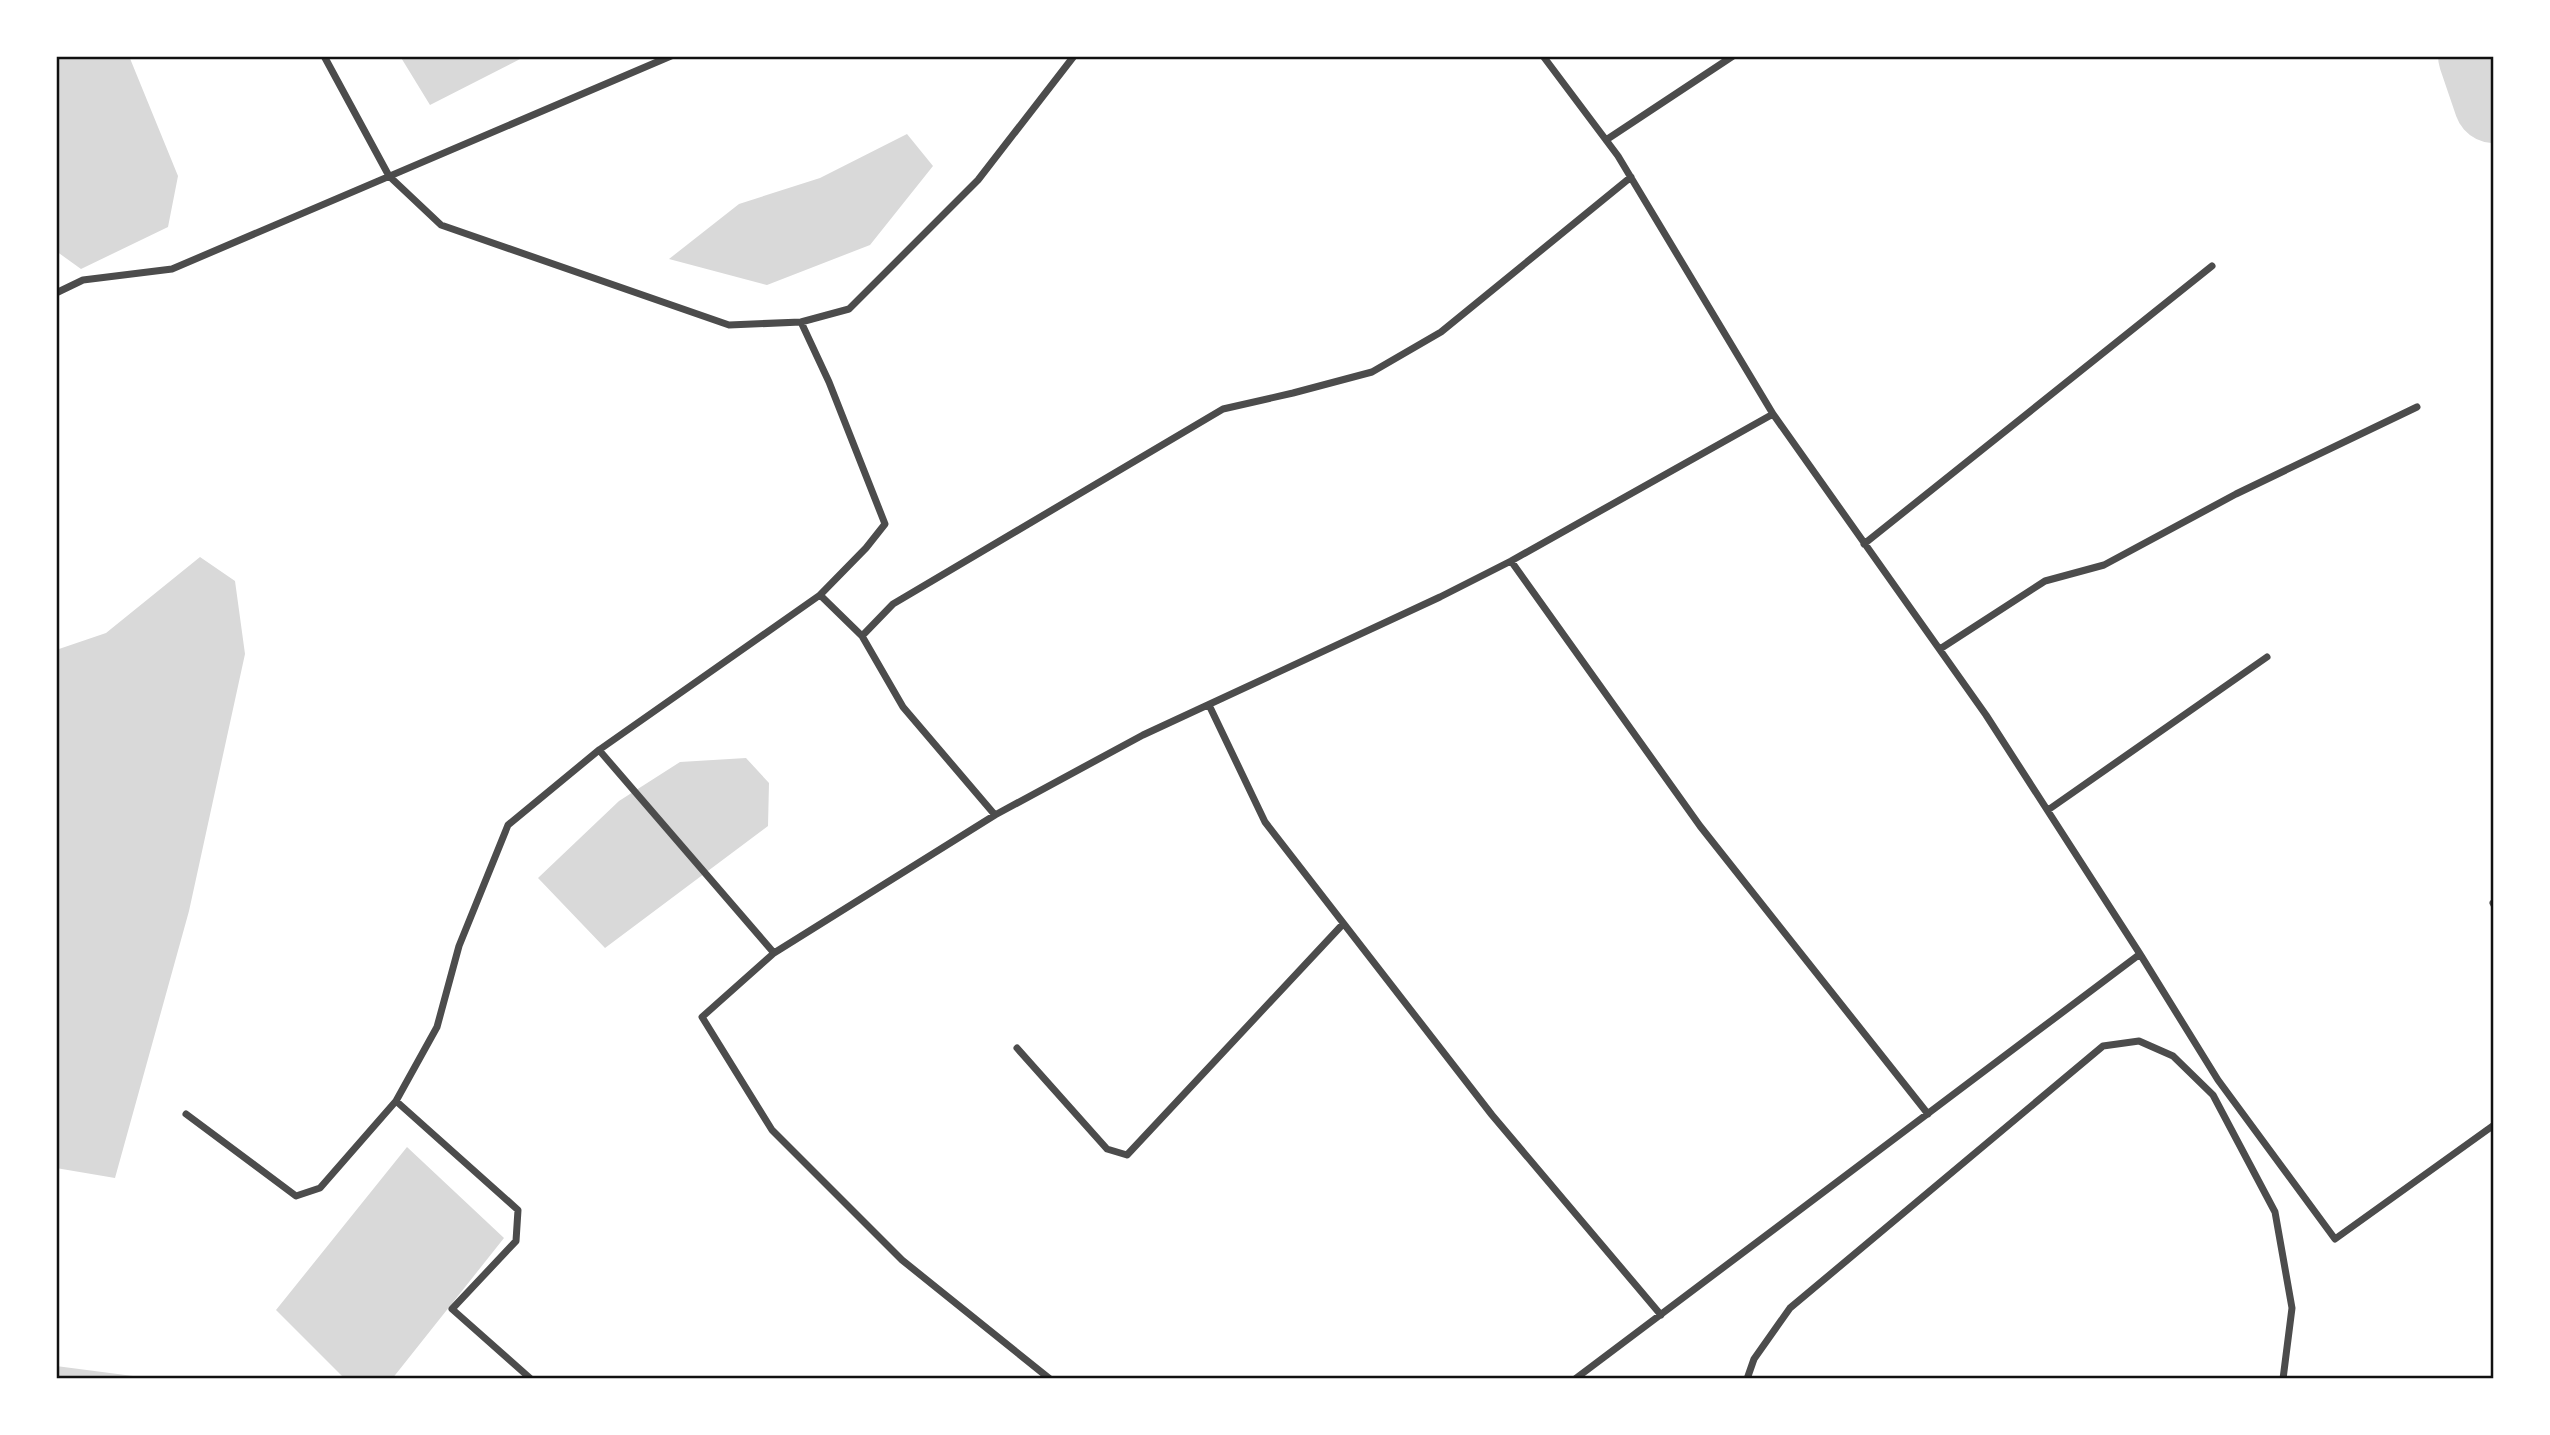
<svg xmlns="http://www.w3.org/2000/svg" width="2550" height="1435" font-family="'Open Sans',sans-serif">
	<rect width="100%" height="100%" fill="#fff"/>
	<path fill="#d9d9d9" d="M56,56H129L178,176L168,227L81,269L56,251Z
		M400,56H526L430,105Z
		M907,134L933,166L870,245L767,285L669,259L739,204L820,178Z
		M200,557L235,581L245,654L189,911L115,1178L56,1168V650L106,633Z
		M746,758L769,783L768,826L605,948L538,878L619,801L680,762Z
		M407,1147L504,1238L392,1379H345L276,1310Z
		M56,1366L156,1379H56Z"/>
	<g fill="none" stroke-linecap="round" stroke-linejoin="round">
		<path stroke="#d9d9d9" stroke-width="80" d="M2478,56L2494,103"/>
		<path stroke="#4c4c4c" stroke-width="7" d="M324,56L389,176L441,225L729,325L801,322L849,309L978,180L1074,56
			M1543,56L1618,156L1773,414L1986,715L2140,954L2218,1080L2335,1239L2494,1125
			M1606,140L1733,56
			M56,293L83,280L172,269L671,56
			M801,322L829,382L885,524L866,548L820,595L862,636L903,707L995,815
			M1864,544L2212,266
			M1511,561L1700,826L1928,1114
			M862,636L893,604L1223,409L1293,393L1372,372L1441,332L1631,177
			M1940,649L2045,581L2104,565L2236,494L2417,407
			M1209,705L1265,822L1492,1115L1661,1315
			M599,750L774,953L702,1017L772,1130L902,1260L1050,1379
			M2048,810L2267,657
			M2493,903L2494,905
			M774,953L995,815L1143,735L1440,597L1511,561L1773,414
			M1017,1048L1107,1149L1127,1155L1343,924
			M396,1101L518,1210L516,1241L452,1309L531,1379
			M186,1114L296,1196L320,1188L396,1101L437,1027L459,946L508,825L599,750L820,595
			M1575,1379L2140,954
			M1747,1379L1754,1359L1790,1308L2103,1046L2139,1041L2173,1056L2213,1095L2275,1212L2292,1308L2283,1379"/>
	</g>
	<rect width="2550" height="1435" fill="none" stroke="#ffffff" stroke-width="116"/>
	<rect x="58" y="58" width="2434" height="1319" fill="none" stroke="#111" stroke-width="2.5"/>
</svg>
